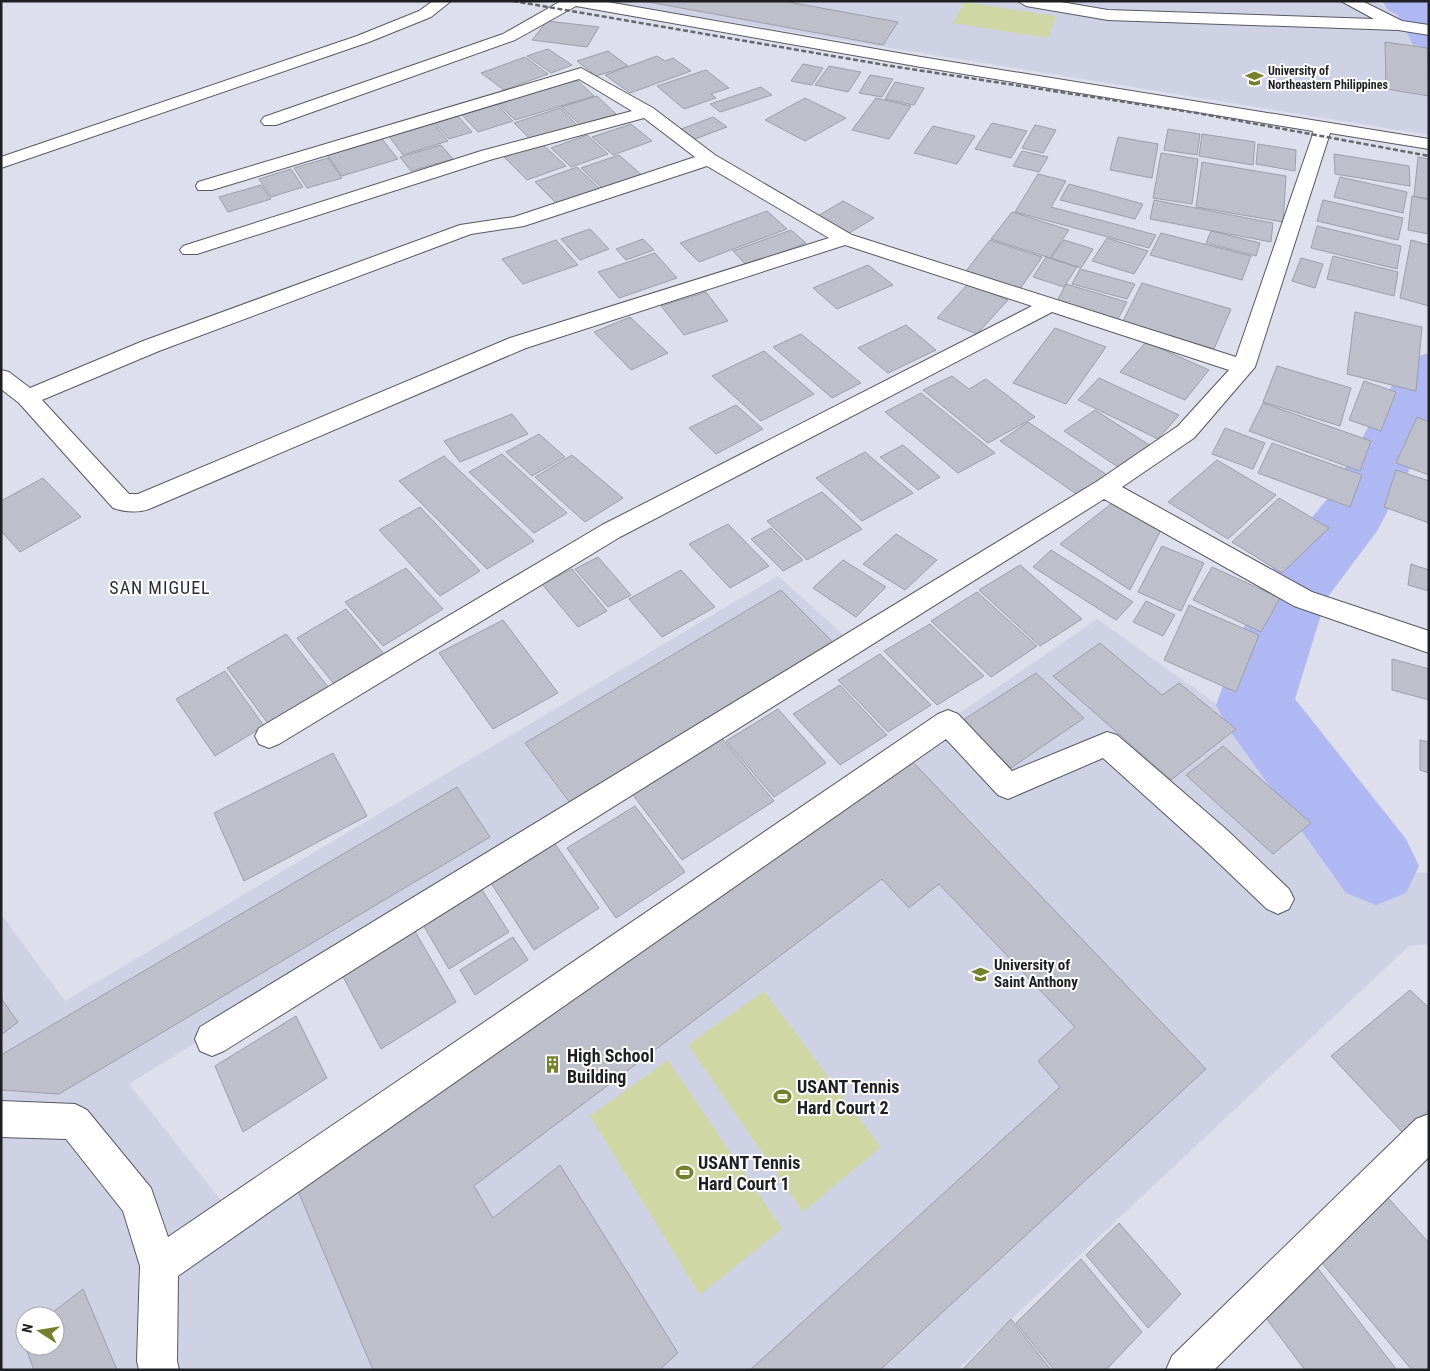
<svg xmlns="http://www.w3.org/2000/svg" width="1430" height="1371" font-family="'Roboto Condensed',sans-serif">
	<rect width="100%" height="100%" fill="#dddfec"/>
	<path fill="#cfd2e5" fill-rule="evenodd" d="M600,1H1374L1398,13L1429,19V135Z
		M778,576L848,639L129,1084L231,1213L1097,619L1239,720L1376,871L1429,873V944L1409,946L957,1370H1V914L65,1001ZM25,1316H55V1346H25Z"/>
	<path fill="#cfd8a4" d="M964,2L1056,16L1048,38L953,23Z
		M764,991L881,1147L803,1212L688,1045Z
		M668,1060L782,1229L700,1295L590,1116Z"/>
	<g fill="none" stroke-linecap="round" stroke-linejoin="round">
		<path fill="#b0b8f3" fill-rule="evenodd" d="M1382,1H1429V49L1413,45L1398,15L1388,10Z
			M1429,353V432L1377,531L1327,598L1321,600L1324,605L1295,699L1406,839L1419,866L1406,893L1376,905L1346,893L1228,728L1216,705L1252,605L1262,585L1269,583L1266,579L1277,560L1328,498L1407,359Z"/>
	</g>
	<path fill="#bdbfcb" stroke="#9c9ea9" d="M643,1H783L898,22L883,45Z
		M547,21L599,27L587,47L532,40Z
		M1385,42L1427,48L1429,96L1386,89Z
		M548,49L572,65L551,73L527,56Z
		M608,51L628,66L596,76L577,61Z
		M657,56L665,61L673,58L691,71L630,93L605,75Z
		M525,57L548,74L504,90L481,73Z
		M803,64L823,68L812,85L791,81Z
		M829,66L861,72L848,92L815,85Z
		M706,70L729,88L711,94L716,98L684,109L657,86Z
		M870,75L893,79L882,97L859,93Z
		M577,80L594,96L515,120L498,104Z
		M895,82L924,88L914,105L885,99Z
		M761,87L772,95L720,112L710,104Z
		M597,96L616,114L580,125L561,107Z
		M805,98L846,118L805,141L765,120Z
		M876,98L911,106L889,139L852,130Z
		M496,104L513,121L478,132L461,114Z
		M560,108L577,125L531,140L514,123Z
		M457,115L472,132L449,139L434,122Z
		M713,117L727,127L695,139L681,129Z
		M432,122L448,141L403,155L388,135Z
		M992,123L1027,131L1011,158L975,149Z
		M631,124L652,141L613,155L592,137Z
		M1035,125L1056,130L1043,153L1022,148Z
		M933,126L975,136L957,164L914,153Z
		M1168,129L1200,134L1197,155L1164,150Z
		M1202,134L1255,142L1253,165L1199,156Z
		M587,135L608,154L571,167L551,148Z
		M1118,137L1158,144L1152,178L1110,170Z
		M382,139L398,159L342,176L327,155Z
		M542,144L566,166L527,180L504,157Z
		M1258,144L1296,150L1295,171L1256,164Z
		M441,145L453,159L411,171L400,157Z
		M1022,151L1048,157L1039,172L1013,166Z
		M1161,153L1198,159L1192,204L1153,198Z
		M1334,154L1409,166L1410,186L1335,174Z
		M619,155L643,176L604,190L581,168Z
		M1418,157L1429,159V199L1414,196Z
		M328,158L342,178L307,188L294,168Z
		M1202,162L1286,176L1283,222L1196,207Z
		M577,167L600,189L557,204L535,182Z
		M291,169L303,187L271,197L259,179Z
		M1038,174L1066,181L1051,207L1156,235L1149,248L1015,212Z
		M1340,177L1407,192L1403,213L1334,197Z
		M1069,184L1143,204L1135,219L1060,200Z
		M261,185L271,199L228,212L219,197Z
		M1412,196L1429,200V234L1408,230Z
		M1154,200L1273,223L1271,242L1150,219Z
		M1323,200L1403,218L1398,240L1317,221Z
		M843,201L874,218L846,235L816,217Z
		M767,211L787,229L699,262L680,243Z
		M1012,212L1069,230L1050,258L991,239Z
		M1317,226L1401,246L1397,269L1311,248Z
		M590,229L609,249L580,260L561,239Z
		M791,230L806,243L747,266L733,251Z
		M1211,231L1260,243L1256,256L1206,243Z
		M1161,233L1251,256L1242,280L1150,255Z
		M1107,238L1148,251L1134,274L1092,261Z
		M643,239L654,250L626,260L616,249Z
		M556,240L578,265L523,284L502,259Z
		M990,240L1042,257L1020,289L966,271Z
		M1064,240L1093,249L1081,268L1051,258Z
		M1411,240L1429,245V306L1400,298Z
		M655,253L677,278L619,298L598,272Z
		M1333,256L1398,272L1394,296L1327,279Z
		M1046,257L1077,267L1064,287L1033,277Z
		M1301,258L1323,264L1315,288L1292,281Z
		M868,265L893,285L837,309L813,288Z
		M1080,269L1135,284L1127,299L1072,284Z
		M1142,283L1231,309L1214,349L1123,321Z
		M968,284L1008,300L977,334L937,318Z
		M1066,284L1127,302L1118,319L1057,301Z
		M706,292L728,321L684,335L661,306Z
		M1355,312L1422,327L1416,391L1347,374Z
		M630,317L668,353L631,370L594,332Z
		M906,325L936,350L888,373L858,348Z
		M1055,328L1106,347L1066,404L1013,383Z
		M801,334L861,383L832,398L773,347Z
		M1146,342L1209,370L1185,400L1120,372Z
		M764,351L814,394L761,421L712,376Z
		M1277,366L1351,388L1340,426L1263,402Z
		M952,376L969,389L986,379L1035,417L988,443L923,390Z
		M1099,378L1179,415L1158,439L1078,400Z
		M1364,381L1396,392L1381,431L1349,420Z
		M921,393L995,453L958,473L885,412Z
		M1263,403L1371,441L1360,471L1249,431Z
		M736,405L763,429L716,454L689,428Z
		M1095,410L1154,448L1124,471L1064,431Z
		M512,414L528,434L460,462L444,441Z
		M1417,417L1429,422V475L1396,463Z
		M1028,422L1110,477L1082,498L1000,441Z
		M1225,428L1265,443L1253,469L1212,454Z
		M539,434L565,457L532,476L506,452Z
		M1272,443L1362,475L1350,507L1258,473Z
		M903,445L940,477L918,490L880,457Z
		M865,452L913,493L862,521L816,478Z
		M502,454L567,513L534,533L469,472Z
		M572,455L623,498L585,522L535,477Z
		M444,456L534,541L487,569L399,481Z
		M1217,460L1276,495L1228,539L1168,502Z
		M1396,470L1429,481V523L1384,507Z
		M43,478L81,517L20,552L1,531V501Z
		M822,492L862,529L807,560L767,521Z
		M1279,498L1329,528L1282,573L1232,542Z
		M1116,500L1161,530L1130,590L1060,544Z
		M420,507L480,571L440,596L379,530Z
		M728,524L769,566L730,588L689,544Z
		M771,528L803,560L783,571L751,539Z
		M896,534L937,560L905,590L863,564Z
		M1162,546L1204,563L1181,611L1138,592Z
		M1051,550L1133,602L1116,620L1033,567Z
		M598,557L631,595L608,607L575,569Z
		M843,560L886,587L856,617L813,588Z
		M1411,564L1429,570V591L1408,585Z
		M1020,565L1082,619L1040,646L979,590Z
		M1212,567L1280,598L1261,632L1193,600Z
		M406,568L443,609L383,646L345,602Z
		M572,569L607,611L578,627L542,584Z
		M681,570L715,607L662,637L629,599Z
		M781,590L834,643L574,808L525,743Z
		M977,592L1037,646L991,677L931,621Z
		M1146,601L1175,615L1163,636L1133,622Z
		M1189,605L1259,635L1236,692L1164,660Z
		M346,609L384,654L334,684L297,638Z
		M503,620L558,693L493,729L439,653Z
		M930,624L984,676L937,705L884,651Z
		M286,634L329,688L269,725L227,668Z
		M1100,643L1162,695L1179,683L1236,729L1171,780L1053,676Z
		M880,654L931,705L888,732L838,680Z
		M1392,659L1429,669V700L1392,690Z
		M225,671L264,726L215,756L176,699Z
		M1036,673L1084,718L1011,768L963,720Z
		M840,685L887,735L840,765L793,714Z
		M778,709L826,763L774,797L726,741Z
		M720,736L774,801L682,860L630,791Z
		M1420,740L1429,742V773L1420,770Z
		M1223,746L1311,823L1273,854L1186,775Z
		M333,753L367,816L244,881L214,813Z
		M912,761L1206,1069L880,1370H750L1060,1087L1038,1061L1075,1027L939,884L909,908L882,879L474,1186L493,1218L560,1165L678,1353L659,1370H373L296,1186Z
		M457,787L490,837L59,1094L1,1090V1055Z
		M635,806L685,872L616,918L567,848Z
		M553,841L599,908L534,950L489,880Z
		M477,882L509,932L449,969L419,918Z
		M413,928L456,1002L381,1049L340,971Z
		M513,937L528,960L475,995L460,970Z
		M1410,990L1429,1008V1110L1403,1133L1331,1056Z
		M1,998L18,1022L1,1035Z
		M296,1016L327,1078L243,1132L215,1066Z
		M1381,1190L1429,1243V1370H1412L1311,1250Z
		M1119,1223L1181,1294L1148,1328L1086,1255Z
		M1081,1259L1142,1332L1106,1370H1054L1016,1323Z
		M1316,1266L1397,1370H1305L1260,1310Z
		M83,1289L117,1370H34L21,1336L25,1333V1346H55V1316H48Z
		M1011,1319L1051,1370H962Z"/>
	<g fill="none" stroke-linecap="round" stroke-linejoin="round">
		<defs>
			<path id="minor" d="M433,1H451L431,17L369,42L1,168V157L357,36L419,11Z
				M561,1H602L921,57L1429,139V149L1330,133L1255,367L1194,438L1122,487L1312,592L1429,631V653L1294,606L1104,499L224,1051L212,1056L200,1051L195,1039L200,1027L1096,482L1178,426L1229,370L1052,312L620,537L279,744L269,748L259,744L255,736L259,728L602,525L1032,306L845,245L526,348L149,509C137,513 125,512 113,508L19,403L1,389V370L9,372L30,388L143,341L460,225L514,217L695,157L644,118L493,159L197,254H183L180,250L183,246L481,151L632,111L579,79L212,190H198L196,186L198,182L581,68L653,108L715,155L852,235L1236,357L1312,137L1313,131L921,67L576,6L515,40L276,125H264L261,121L264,117L503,34ZM707,166L829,238L510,338L138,494H129L42,400L159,351L471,234L524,226Z
				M1018,1H1055L1108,10L1374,19L1341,1H1362L1402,21L1429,25V35L1398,30L1108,20L1026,6Z
				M948,710L958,714L1012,771L1107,732L1117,735L1227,830L1289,889L1294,899L1289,909L1278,914L1267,909L1205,850L1103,758L1008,799L998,795L946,739L178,1276L177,1361L179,1370H139L137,1361L140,1266L123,1211L66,1139L1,1137V1101L75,1104L87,1110L151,1188L168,1237L938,714Z
				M1429,1114V1157L1214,1370H1166L1172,1356L1416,1119Z"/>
		</defs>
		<use href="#minor" stroke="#575964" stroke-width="2"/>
		<use href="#minor" fill="#fff" fill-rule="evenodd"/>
		<path stroke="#66676e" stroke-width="2.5" stroke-dasharray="5 2.5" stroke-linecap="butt" d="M513,1L891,66L1197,113L1429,156"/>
	</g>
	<defs>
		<symbol id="university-bare" viewBox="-9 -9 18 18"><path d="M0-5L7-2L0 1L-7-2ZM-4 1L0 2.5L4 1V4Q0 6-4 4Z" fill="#75802d" stroke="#fff" stroke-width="2.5" paint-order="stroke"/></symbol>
		<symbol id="building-bare" viewBox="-9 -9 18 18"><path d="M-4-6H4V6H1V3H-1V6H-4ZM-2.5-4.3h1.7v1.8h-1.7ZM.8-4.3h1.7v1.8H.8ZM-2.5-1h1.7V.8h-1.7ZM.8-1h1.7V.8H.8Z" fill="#75802d" stroke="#fff" stroke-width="2.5" paint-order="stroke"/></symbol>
		<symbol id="stadium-bare" viewBox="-9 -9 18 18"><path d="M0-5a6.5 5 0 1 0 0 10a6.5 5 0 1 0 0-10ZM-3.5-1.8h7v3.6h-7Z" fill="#75802d" stroke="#fff" stroke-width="2.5" paint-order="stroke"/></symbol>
	</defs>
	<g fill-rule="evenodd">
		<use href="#university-bare" x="1242" y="66" width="25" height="25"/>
		<use href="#university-bare" x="968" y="962" width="25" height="25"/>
		<use href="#building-bare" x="540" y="1052" width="25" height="25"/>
		<use href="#stadium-bare" x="770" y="1084" width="25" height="25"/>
		<use href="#stadium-bare" x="672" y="1160" width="25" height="25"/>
	</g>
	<g text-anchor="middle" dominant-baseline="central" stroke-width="4" stroke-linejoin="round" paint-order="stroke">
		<g font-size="12" font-weight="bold" fill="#1e1f23" stroke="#fff" text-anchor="start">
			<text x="1268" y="71">University of<tspan x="1268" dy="14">Northeastern Philippines</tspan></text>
		</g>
		<g font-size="15" font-weight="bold" fill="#1e1f23" stroke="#fff" text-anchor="start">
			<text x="994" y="965">University of<tspan x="994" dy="17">Saint Anthony</tspan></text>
		</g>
		<g font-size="18" letter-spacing="1" fill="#2b2d36" stroke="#fff">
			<text x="160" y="587">SAN MIGUEL</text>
		</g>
		<g font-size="18" font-weight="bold" fill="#1e1f23" stroke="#fff" text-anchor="start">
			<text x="567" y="1055">High School<tspan x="567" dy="21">Building</tspan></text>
			<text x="797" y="1086">USANT Tennis<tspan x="797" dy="21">Hard Court 2</tspan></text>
			<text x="698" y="1162">USANT Tennis<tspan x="698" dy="21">Hard Court 1</tspan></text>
		</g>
	</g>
	<rect width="1430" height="1371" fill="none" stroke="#1e1f23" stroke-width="5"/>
	<g transform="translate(40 1331) rotate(282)"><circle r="24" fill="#ffffff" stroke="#a5a5a7"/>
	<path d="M0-4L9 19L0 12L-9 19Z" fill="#75802d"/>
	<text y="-8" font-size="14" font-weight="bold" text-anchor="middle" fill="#1e1f23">N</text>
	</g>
</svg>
